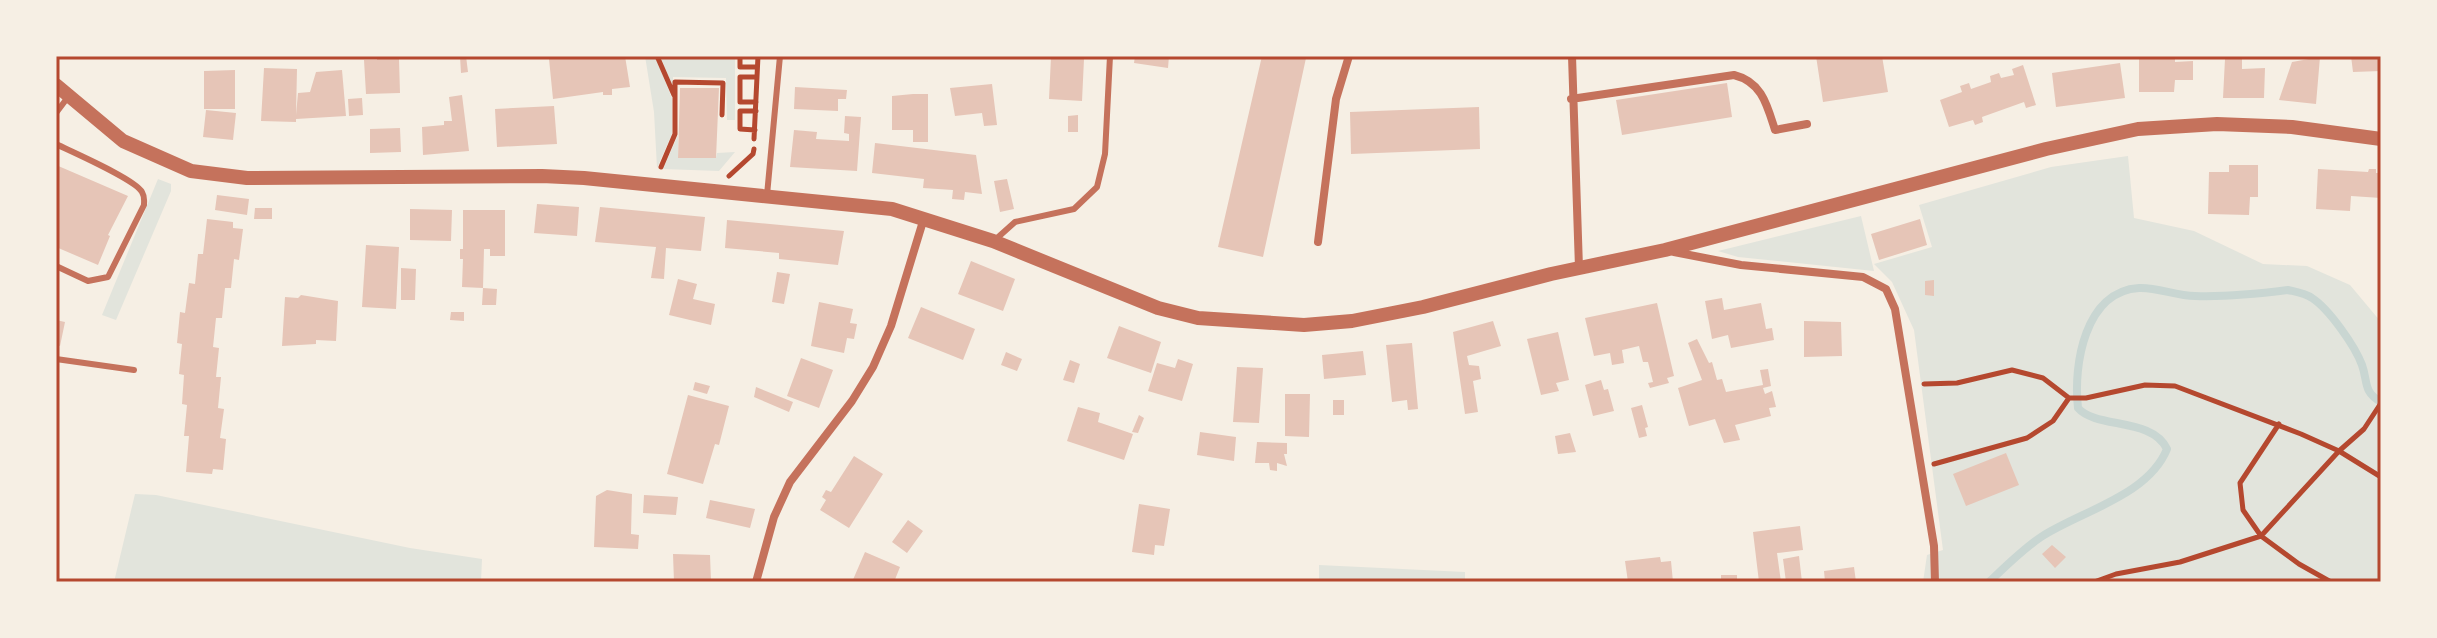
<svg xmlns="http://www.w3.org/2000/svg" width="2437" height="638" font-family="'IBM Plex Serif',serif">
	<rect width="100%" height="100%" fill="#f6efe4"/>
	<path fill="#e2e4dc" d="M645,56H655L672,98V134L657,168L654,112Z
		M660,56H735V120H727L726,78L673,77V87Z
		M678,135V158H716L717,153L735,152L719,171L663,169Z
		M2128,156L2134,218L2194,231L2263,264L2307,266L2350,285L2381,322V582H1923L1927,555L1943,550L1914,330L1892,282L1874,264L1932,247L1919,205L2051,167Z
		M158,179L171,184V191L116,320L102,315Z
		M1861,216L1874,271L1738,257L1718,251Z
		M135,494L156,495L410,548L482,559L481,582H114Z
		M1319,565L1465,572V582H1319Z"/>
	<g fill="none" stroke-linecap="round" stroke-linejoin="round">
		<path stroke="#c9d6d2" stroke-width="8" d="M1989,582C2005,567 2023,549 2041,537C2081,511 2148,496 2167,449C2152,417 2096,429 2078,408C2073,365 2085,291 2139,288C2157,287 2176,296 2195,296C2226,297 2257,294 2288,290C2297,292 2305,293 2312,298C2329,309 2355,346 2362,365C2368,382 2363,392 2381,402"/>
	</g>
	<path fill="#e6c5b7" d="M377,56L399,59L400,93L366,94L364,60H377Z
		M460,56H466L468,72L461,73Z
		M574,56H625L630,87L612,89V95H603V92L553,99L549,59Z
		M1135,56H1169L1168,68L1134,63Z
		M1262,56L1306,58L1263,257L1218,247Z
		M1816,56H1882L1888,92L1823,102Z
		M2139,56H2175V62L2193,61V80H2175L2174,92H2139Z
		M2216,56H2275V59H2242V69L2265,68L2264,98H2223L2225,59L2216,58Z
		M2351,56H2381V71L2353,72Z
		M1051,57L1084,59L1082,101L1049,99Z
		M2320,57L2316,104L2279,100L2292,62Z
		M2120,63L2125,98L2056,107L2052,73Z
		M2023,65L2036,105L2026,108L2024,102L1982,117L1983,122L1975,125L1973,120L1949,127L1940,100L1962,92L1960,86L1969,83L1971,89L1991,82L1990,76L1999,73L2001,78L2014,75L2012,69Z
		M264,68L297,69L296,115L298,93L310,92L316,72L342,70L346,116L296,119V122L261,121Z
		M235,70V109H204V71Z
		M1727,83L1732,117L1622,135L1616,100Z
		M992,84L997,125L984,126L982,113L955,116L950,88Z
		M795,87L847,90L846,99H838V111L794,109Z
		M680,88H719L716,158H678Z
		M913,94H928V142H913V130H892V96Z
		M462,95L469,151L423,155L422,127L444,125V121H452L449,97Z
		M362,98L363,115L349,116L348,99Z
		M554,106L557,144L497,147L495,109Z
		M1479,107L1480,149L1351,154L1350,112Z
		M206,110L236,113L233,140L203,137Z
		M1078,115V132H1068V116Z
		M845,116L861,117L857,171L790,167L794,130L817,132L816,139L849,141V134L844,133Z
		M400,128L401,152L370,153V129Z
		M875,143L976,155L982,194L965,192L964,200L952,199L953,190L923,188L924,179L872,173Z
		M56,165L128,196L108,235L110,236L98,265L56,247Z
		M2229,165H2258V197H2250L2249,215L2208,214L2209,172H2229Z
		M2318,169L2368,172L2369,169H2376V173H2381V198L2351,196L2350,211L2316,209Z
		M1007,179L1014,209L1000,212L994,181Z
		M217,195L249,199L247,215L215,210Z
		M537,204L579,207L577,236L534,233Z
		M600,207L705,217L701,251L666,248L664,279L651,278L656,247L595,242Z
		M255,208H272V219H254Z
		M410,209L452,210L451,241L410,240Z
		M463,210H505V256H490V249H484L483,288L462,287L463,259H460V249H463Z
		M207,219L233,222V228L243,229L239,260L234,259L231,288H225L222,318H216L213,347L219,348L216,377H221L218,408L224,409L220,438L226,439L223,470L213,469L212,474L186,472L189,436H184L187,405L182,404L184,375L179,374L182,344L177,343L180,312L185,313L189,283L195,284L198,254H203Z
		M1920,219L1927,245L1879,260L1871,234Z
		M727,220L844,231L838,265L779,259V253L725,248Z
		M366,245L399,247L396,309L362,307Z
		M971,261L1015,279L1003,311L958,294Z
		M401,268L416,269L415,300H401Z
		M777,272L790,274L784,304L772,302Z
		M678,279L697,284L693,299L715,304L711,325L669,315Z
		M1934,280V296L1925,295V281Z
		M483,288L497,289L496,305H482Z
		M301,295L338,301L336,341L316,340V344L282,346L285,297L298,298Z
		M1722,298L1724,310L1761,303L1766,329L1772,328L1774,340L1731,348L1728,335L1712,339L1705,301Z
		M819,302L853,309L850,323L857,324L854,339L847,338L844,353L811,346Z
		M1657,303L1674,376L1667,378L1669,383L1650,388L1648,383L1653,382L1648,362H1643L1639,346L1622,350L1624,363L1612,365L1610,353L1594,356L1585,318Z
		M921,307L975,329L963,360L908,338Z
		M451,312H464V321L450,320Z
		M56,320L65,322L60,346L56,345Z
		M1493,321L1501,346L1467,356L1469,365L1479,366L1481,379L1473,381L1478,412L1465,414L1453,332Z
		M1804,321L1841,322L1842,356L1804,357Z
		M1119,326L1161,342L1151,373L1107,358Z
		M1558,332L1569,380L1556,383L1559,391L1541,395L1527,339Z
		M1697,339L1709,363L1712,362L1717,380L1722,379L1726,392L1763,385L1760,370L1768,369L1771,386L1763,388L1765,394L1772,391L1776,407L1769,408L1771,416L1735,425L1740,440L1724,443L1715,419L1689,426L1678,388L1702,380L1688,343Z
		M1412,343L1418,409L1408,410L1407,400L1392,402L1386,345Z
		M1363,351L1366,375L1324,379L1322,355Z
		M1006,352L1022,359L1017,371L1001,365Z
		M801,358L833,370L819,408L787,396Z
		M1178,359L1193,364L1182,401L1148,391L1157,363L1175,368Z
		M1070,360L1080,364L1074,383L1063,380Z
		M1237,367L1263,368L1259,423L1233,422Z
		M1601,380L1604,390L1608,389L1614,411L1593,416L1585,385Z
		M695,382L710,386L707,394L693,390Z
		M756,387L793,402L789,412L754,397Z
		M1285,394H1310L1309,437L1285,436Z
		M688,395L729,406L719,445L715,444L703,484L667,474Z
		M1333,400H1344V415H1333Z
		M1642,405L1648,427L1645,428L1647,436L1639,438L1631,408Z
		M1078,407L1100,413L1098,422L1133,434L1124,460L1067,441Z
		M1139,415L1144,418L1138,433L1132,432Z
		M1200,432L1236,437L1234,461L1197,455Z
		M1570,433L1576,452L1558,454L1555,436Z
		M1257,442L1287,443V454H1284L1287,466L1277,463V471L1270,470L1269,463H1255Z
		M2006,453L2019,485L1966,506L1953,474Z
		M854,456L883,474L849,528L820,510L826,500L822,497L826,490L831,492Z
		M607,490L632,494L631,534L639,535L638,549L594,547L596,496Z
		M644,495L678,497L676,515L643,513Z
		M710,500L755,509L750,528L706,518Z
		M1139,504L1170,509L1164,546L1155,545L1154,555L1132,552Z
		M908,520L923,531L907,553L892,542Z
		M1800,526L1803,550L1777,553L1781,582H1759L1753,532Z
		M2052,545L2066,557L2055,568L2042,554Z
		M865,552L900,567L894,582H852Z
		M673,554L710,555L711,582H674Z
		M1799,556L1802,582H1786L1783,559Z
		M1660,557L1661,562L1671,561L1673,582H1628L1625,561Z
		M1854,567L1856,582H1825L1824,571Z
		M1721,575H1737V582H1721Z"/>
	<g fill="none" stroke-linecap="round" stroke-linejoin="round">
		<path stroke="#b5482f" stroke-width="5" d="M657,56L674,95
			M740,56V67H757
			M756,102H740V77H757
			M755,130L740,129V111H756
			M754,139L758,56
			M661,167L675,134V82L723,83L722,115
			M729,176L753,154L754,149
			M1924,384L1957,383L2012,370L2043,378L2069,398H2086L2145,385L2175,386L2301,434L2339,451L2381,477
			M2279,424L2240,483L2243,510L2261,536L2299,564L2331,582
			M1934,464L2027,438L2053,421L2069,398
			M2094,582L2116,574L2180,562L2261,536L2339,451L2364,429L2381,403"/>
		<path stroke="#c5725c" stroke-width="6" d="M56,113L68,97
			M56,144C72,152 135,179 142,192C145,197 144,200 144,205L108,277L88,281L56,266
			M767,195L780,56
			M996,239L1015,222L1074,209L1097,187L1105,154L1110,56
			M56,359L134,370"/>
		<path stroke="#c5725c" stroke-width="8" d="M1572,56L1579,268
			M1571,99L1734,75C1762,82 1767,105 1775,130L1807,124
			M1318,242L1336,99L1349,56
			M1674,252L1741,265L1863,277L1886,289L1895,309L1934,546L1935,582
			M756,582L774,517L790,482L852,401L873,367L891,326L924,218"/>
		<path stroke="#c5725c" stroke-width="14" d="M56,85L123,141L191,171L247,178L542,176L584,178L892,209L993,241L1158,308L1198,318L1304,325L1352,321L1423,307L1551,274L1665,250L2046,149L2138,129L2217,124L2292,127L2381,139"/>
	</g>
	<rect width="2437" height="638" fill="none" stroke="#f6efe4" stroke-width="116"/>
	<rect x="58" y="58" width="2321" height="522" fill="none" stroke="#b5482f" stroke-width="3"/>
</svg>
